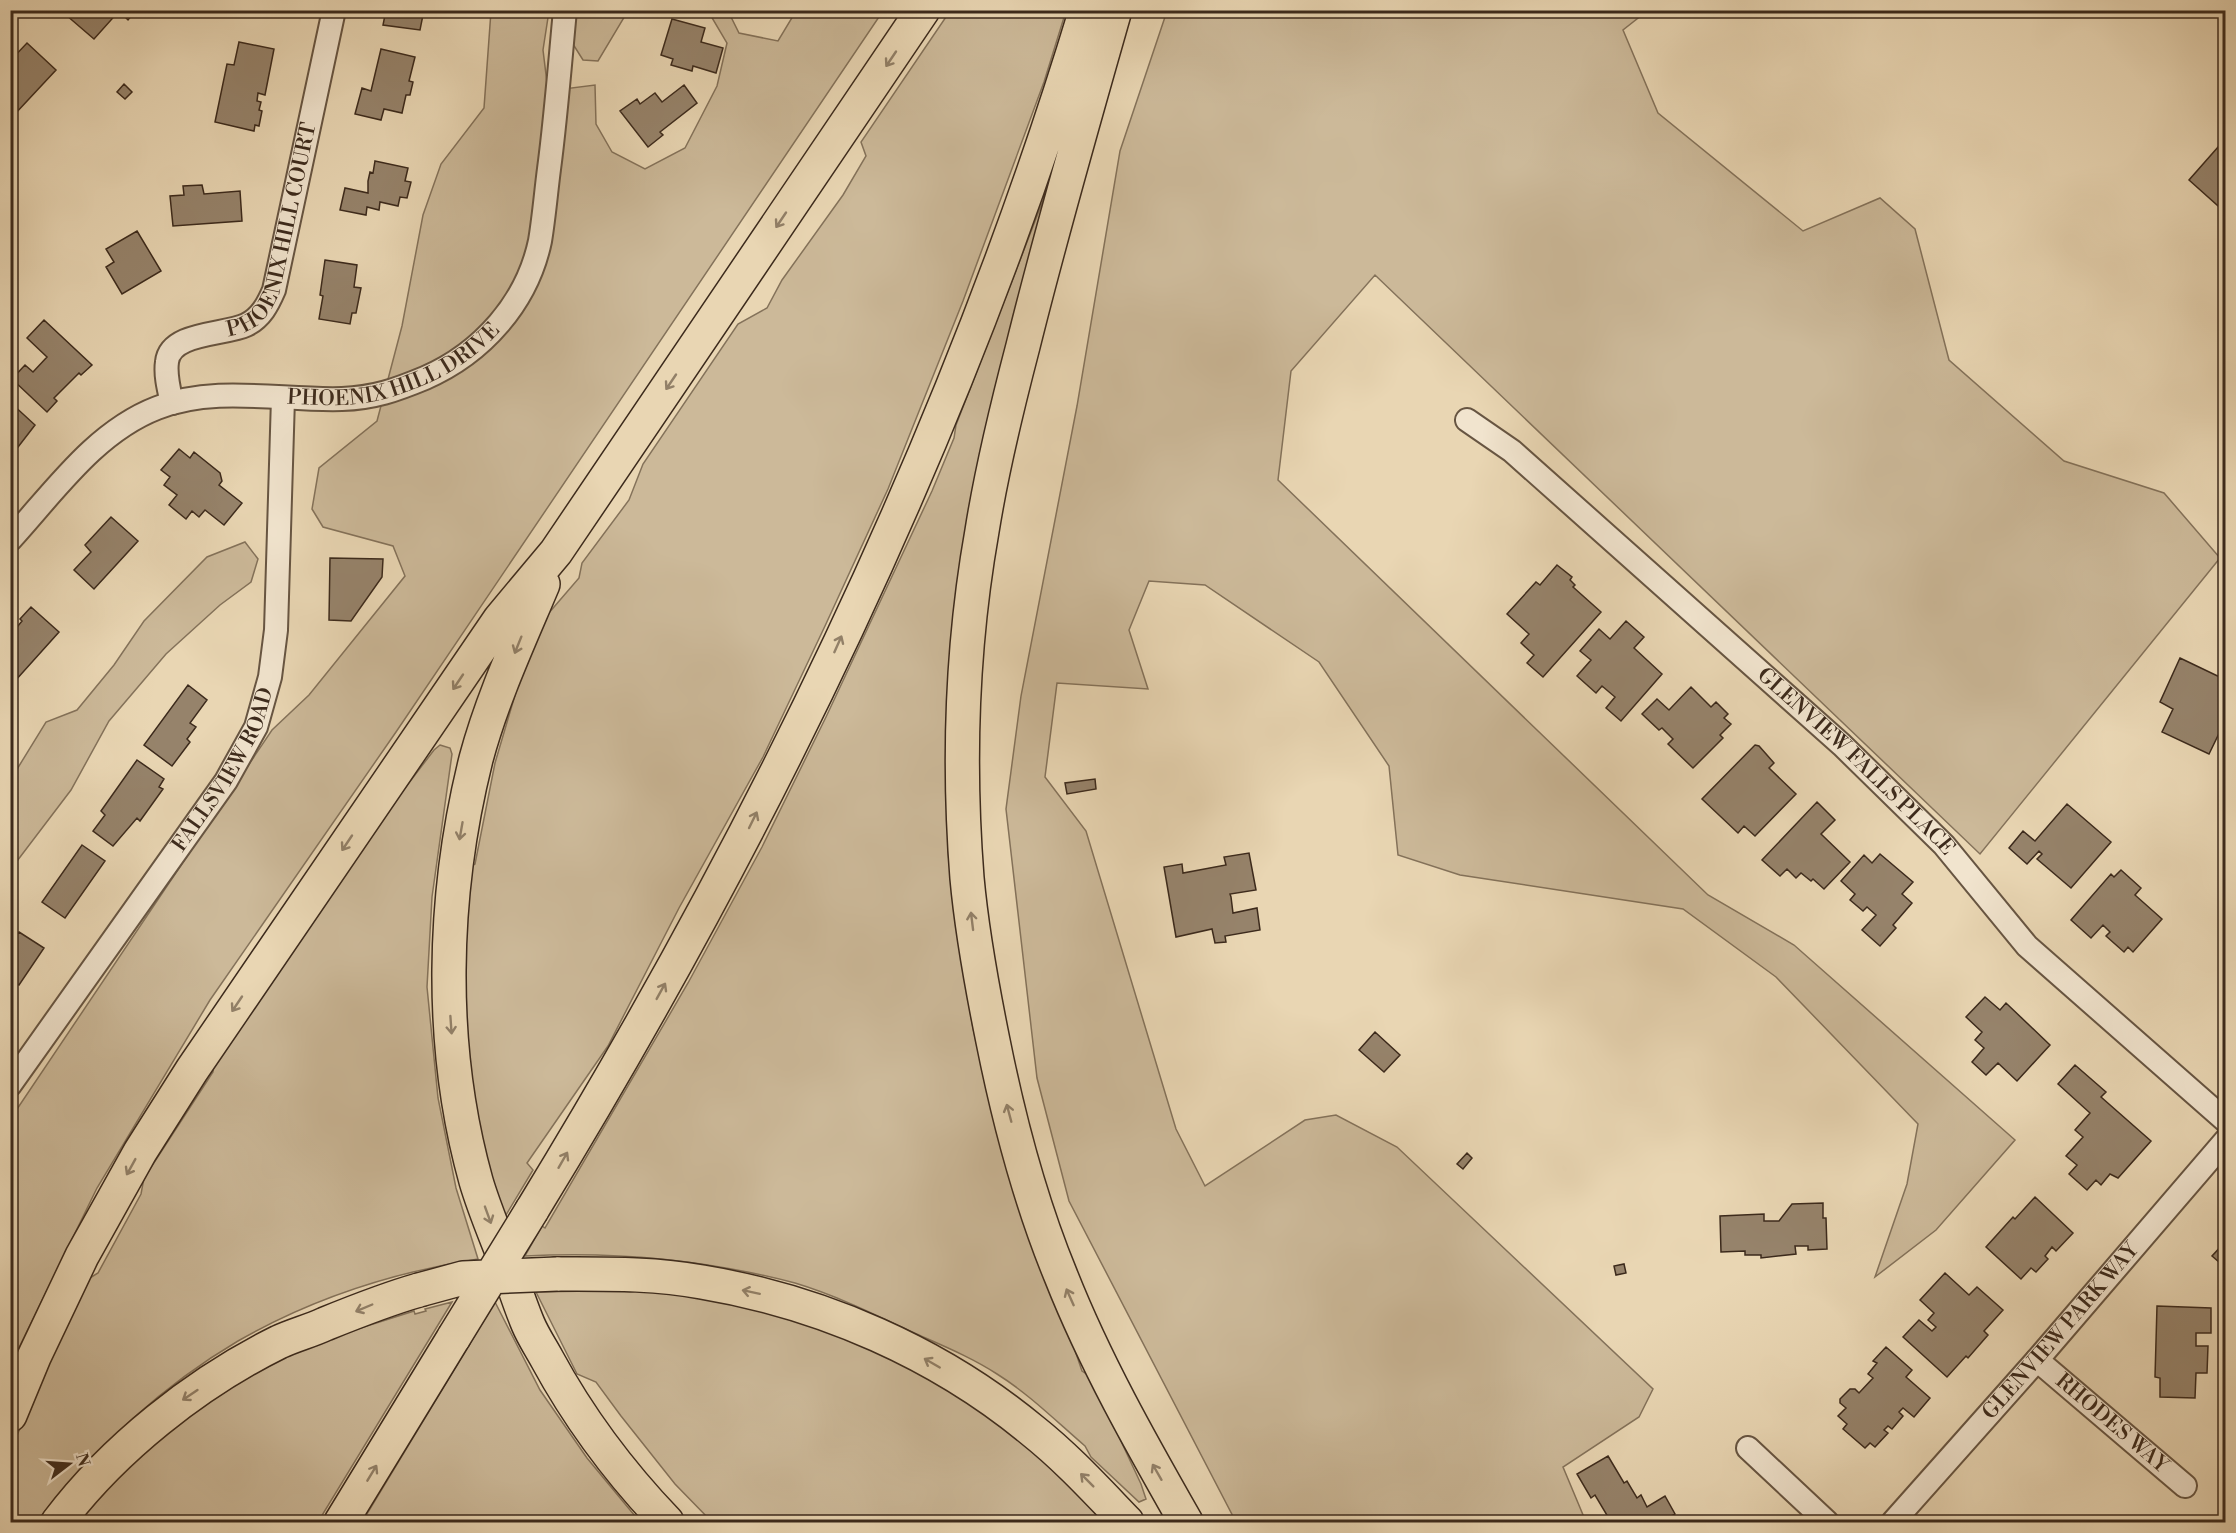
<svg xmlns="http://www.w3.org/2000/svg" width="2236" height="1533" font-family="'Libre Bodoni',serif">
	<rect width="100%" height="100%" fill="#e9d6b3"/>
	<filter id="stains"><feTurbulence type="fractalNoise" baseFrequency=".00333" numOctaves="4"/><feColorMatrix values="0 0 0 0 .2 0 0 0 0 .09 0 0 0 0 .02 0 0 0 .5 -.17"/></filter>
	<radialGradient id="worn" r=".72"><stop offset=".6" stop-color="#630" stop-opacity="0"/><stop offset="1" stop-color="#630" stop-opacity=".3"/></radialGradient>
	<path fill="#ccb999" stroke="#84725a" stroke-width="1.5" d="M491,11H549L543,50L548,91L595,85L596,124L612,152L645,169L685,148L717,86L727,43L708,11H728L739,33L778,41L796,11H883L396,732L210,1000L97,1188L11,1364V1118L272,730L309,695L405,576L393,546L323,527L312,509L319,468L377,421L402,326L423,215L441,164L484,108Z
		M575,11H633L626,14L598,61L583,60L571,41Z
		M950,11H1066L1044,82L963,301L888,489L825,626L763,757L679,908L608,1046L527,1163L533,1170L503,1220C485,1158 470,1093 465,1028C462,975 465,921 468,868L475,864L495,763L518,685L548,614L579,578L582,563L629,500L643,464L738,324L767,308L782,280L843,195L866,156L861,142Z
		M1167,11H1647L1623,30L1658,113L1803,231L1880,198L1915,229L1949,360L2064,461L2164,493L2220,558L1980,854L1375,275L1291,371L1278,480L1708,895L1794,945L2015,1140L1936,1230L1875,1277L1907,1184L1918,1124L1776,977L1683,909L1460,875L1398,855L1389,766L1319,662L1205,585L1149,581L1129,630L1148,689L1057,683L1045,777L1086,831L1176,1129L1205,1186L1305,1120L1336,1115L1397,1147L1653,1389L1639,1417L1563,1467L1586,1522H1236L1069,1201L1037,1078L1006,809L1021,696L1077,406L1120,151Z
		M1044,198L1046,203L948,771V852L958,940L973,1028L989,1097L1082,1371L1091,1377L1141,1484L1146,1499L1139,1502L1091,1457L1085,1446C1057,1422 1029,1394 997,1374C971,1357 941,1345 912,1332C874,1314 835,1295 795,1283C707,1260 616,1251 525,1256L542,1226L545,1228L688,983L762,847L826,717L932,491L954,438L956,425Z
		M245,542L258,559L251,582L220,605L166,654L109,721L71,790L11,869V779L46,722L77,710L114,665L144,621L207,557Z
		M440,745L450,748L452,754L432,897L427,987L438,1098L456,1188L478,1259C395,1272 311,1299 238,1341C160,1387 92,1452 36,1522H11L10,1452L16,1438L51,1352L85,1281L98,1273L141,1194L144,1178L213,1072L214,1063L363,843L434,750Z
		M646,1290L702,1295L840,1330L940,1381L1049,1462L1109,1522H712L675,1484L621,1416L596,1382L577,1374L536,1292Z
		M452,1302L318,1522H72L181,1415L250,1372L326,1339L414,1311L415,1314L426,1311L425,1309Z
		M495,1302L540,1390L587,1458L640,1522H362Z"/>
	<path fill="#96836b" stroke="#3c2a1c" stroke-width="1.5" d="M70,10H136L128,20L119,11L94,39L66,15Z
		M386,10H424L420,30L383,25Z
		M672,19L705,28L701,42L723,48L716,73L693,66L692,71L671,65L673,59L661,55Z
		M239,42L274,49L265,95L258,93L257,101L261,102L259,110L262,111L259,126L255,125L254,131L215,122L227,64L234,65Z
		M27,43L56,70L14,115L10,112V61Z
		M381,49L415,57L409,81L413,82L410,95H406L402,113L384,109L381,120L355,114L362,88L371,91Z
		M124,84L132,92L125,99L117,92Z
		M684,85L697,103L660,132L663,135L648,147L620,111L637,99L640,104L655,93L662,102Z
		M2226,138V213L2189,180Z
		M375,161L408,168L405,181L411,182L407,198L400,197L398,206L380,202L379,210L367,207L366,215L340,210L345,188L368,193V181L370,172L373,173Z
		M202,185L204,194L240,191L242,221L173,226L170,196L184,195L183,186Z
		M137,231L161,271L122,294L106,267L114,262L106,249Z
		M325,260L357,265L354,287L361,288L356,313H352L350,324L319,319L323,296L320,295Z
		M44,320L92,365L81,375L79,373L54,398L57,401L47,412L12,379L25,365L33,372L47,357L27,338Z
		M11,403L35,425L15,451L12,449L10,451Z
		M179,449L190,458L194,452L220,473L222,481L219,485L242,503L224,525L205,510L199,517L192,511L186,519L169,505L177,495L164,485L170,477L161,470Z
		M111,517L138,541L94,589L74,570L91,552L85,545Z
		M330,558L383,559L382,577L351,621L329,620Z
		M1557,565L1572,577L1570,580L1575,585L1573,587L1601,612L1543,677L1527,663L1534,655L1521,643L1529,634L1507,614L1536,582L1540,585Z
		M31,607L59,632L15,681L10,677V627L14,622L18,626L22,621L20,619Z
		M1626,621L1644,637L1634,648L1662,674L1621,721L1606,708L1615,697L1602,686L1596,693L1577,676L1591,660L1580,651L1599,629L1610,639Z
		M2180,658L2226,680V719L2209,754L2162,732L2173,709L2160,702Z
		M188,685L207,700L190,723L196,727L187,739L190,742L172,766L144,745Z
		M1691,687L1711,707L1716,702L1728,714L1724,718L1731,724L1720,735L1723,738L1693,768L1668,744L1673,739L1662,728L1659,730L1642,714L1657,699L1669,710Z
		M1755,745L1759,746L1774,763L1769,768L1796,794L1755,836L1744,826L1738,833L1702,799Z
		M137,760L164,779L159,787L163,789L140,821L137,818L113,846L93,831L105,815L101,811Z
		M1095,779L1096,789L1067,794L1065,783Z
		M1817,802L1835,820L1821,834L1850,862L1824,889L1813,879L1811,881L1801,873L1796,878L1787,869L1780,876L1762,860Z
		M2067,804L2111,842L2071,888L2037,859L2042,854L2039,851L2027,864L2009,848L2023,831L2035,841Z
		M82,845L105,861L65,918L42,902Z
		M1249,853L1256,890L1230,894L1231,897L1233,913L1257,908L1260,930L1225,936L1226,942L1215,943L1212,929L1176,937L1164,867L1182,864L1183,873L1226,865L1224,857Z
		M1880,854L1913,882L1902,894L1912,903L1893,925L1896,928L1880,946L1862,930L1876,915L1867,907L1863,911L1850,900L1855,894L1841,881L1864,855L1872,863Z
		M2121,870L2141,888L2135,895L2162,919L2133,952L2128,947L2124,952L2106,936L2110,932L2103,925L2091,938L2071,920L2111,874L2114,877Z
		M19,932L44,948L19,985L15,983L10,990V944Z
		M1985,997L2000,1010L2006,1003L2050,1045L2017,1081L1998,1063L1986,1075L1972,1062L1984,1048L1975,1040L1982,1032L1966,1017Z
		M1375,1032L1400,1055L1384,1072L1359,1050Z
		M2075,1065L2106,1092L2101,1097L2151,1141L2118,1178L2110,1174L2101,1185L2096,1180L2087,1190L2069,1174L2077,1165L2066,1156L2083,1137L2075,1130L2090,1113L2058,1084Z
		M1467,1153L1472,1158L1463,1169L1457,1164Z
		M2035,1197L2073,1233L2056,1251L2052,1247L2045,1256L2048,1259L2036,1272L2031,1268L2021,1279L1986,1247L2013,1217L2015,1219Z
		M1823,1203V1218H1826L1827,1249L1808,1250V1246H1795L1796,1254L1761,1258V1255H1745V1251L1721,1252L1720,1216L1764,1214V1221H1779L1792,1204Z
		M2226,1241V1268L2212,1256Z
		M1624,1264L1626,1273L1616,1275L1614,1266Z
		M1945,1273L1969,1295L1977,1287L2003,1310L1984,1331L1988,1335L1968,1358L1966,1356L1947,1377L1903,1337L1919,1320L1932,1331L1936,1327L1928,1320L1934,1313L1920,1300Z
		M2157,1306L2211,1308V1333H2196V1346H2208L2207,1373H2196L2195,1398L2160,1397V1378L2155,1377Z
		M1886,1347L1912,1370L1906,1377L1930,1398L1914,1417L1903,1408L1899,1412L1903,1416L1892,1429L1888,1426L1884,1430L1888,1433L1875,1447L1870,1443L1865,1448L1843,1429L1847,1424L1838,1416L1846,1408L1840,1403V1399L1850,1389H1855L1859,1393L1873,1378L1868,1374L1877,1363L1873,1361Z
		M1608,1456L1624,1483L1627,1481L1637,1498L1641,1495L1647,1507L1665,1496L1675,1514L1661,1522H1611L1595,1495L1591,1498L1577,1474Z"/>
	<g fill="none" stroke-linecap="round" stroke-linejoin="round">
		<defs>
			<g id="minor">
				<path id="s1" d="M172,403C169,390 165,375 167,362C170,332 225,335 246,325C261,318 268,304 274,290L334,10"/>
				<path id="s2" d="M1467,420L1512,451L1842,745L1944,845L2027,946L2226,1121"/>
				<path id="s3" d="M10,540C54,492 95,432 157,408C215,385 281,401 342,399C374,398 396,390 425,378C482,353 527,303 540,241C544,217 546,192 549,169C556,116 560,63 565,10"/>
				<path id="s4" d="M10,1085L226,781L256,727L270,677L276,630L283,398"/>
				<path id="s5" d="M2037,1360L2185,1486"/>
				<path d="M1748,1448L1827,1522"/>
				<path id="s6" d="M1893,1522L2037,1360L2226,1140"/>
			</g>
			<path id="highway" d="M1115,10C1083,122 1051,233 1023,346C1007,407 992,468 982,531C962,644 958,763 967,878C972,933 982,987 993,1041C1009,1121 1030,1201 1061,1276C1095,1362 1141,1443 1186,1522
				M543,584C519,641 492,699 476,759C442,895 438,1045 476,1181C483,1205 493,1229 502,1252C511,1276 518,1300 528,1324C533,1336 541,1348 547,1359C579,1418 621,1474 667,1522
				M532,1210C762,834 958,433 1086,10
				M557,1274C605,1274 654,1273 702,1282C822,1302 939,1353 1033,1431C1067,1458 1097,1491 1127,1522
				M10,1415L34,1357L82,1256L140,1152L192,1070L500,619L556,552L923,10
				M58,1522C113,1449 196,1383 279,1342C294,1335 310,1331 325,1324C357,1311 387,1299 419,1290
				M341,1522L454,1337"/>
		</defs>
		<use href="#minor" stroke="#675542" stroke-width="26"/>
		<use href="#highway" stroke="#3c2a1c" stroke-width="36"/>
		<use href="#minor" stroke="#f1e4ce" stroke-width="22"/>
		<use href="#highway" stroke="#e9d6b3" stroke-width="33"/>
		<defs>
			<path id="highway-bridge" d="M419,1290L463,1278L557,1274
				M454,1337L532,1210"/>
		</defs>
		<use href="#highway-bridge" stroke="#3c2a1c" stroke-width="36" stroke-linecap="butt"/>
		<use href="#highway-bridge" stroke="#e9d6b3" stroke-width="33"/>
	</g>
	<defs><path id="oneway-shaft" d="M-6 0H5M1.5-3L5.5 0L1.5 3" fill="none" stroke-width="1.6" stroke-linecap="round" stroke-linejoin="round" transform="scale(1.5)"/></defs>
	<g stroke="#928068">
		<use href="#oneway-shaft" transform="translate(891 59) rotate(124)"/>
		<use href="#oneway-shaft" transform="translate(781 220) rotate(124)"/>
		<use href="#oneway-shaft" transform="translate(671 382) rotate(124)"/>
		<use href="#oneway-shaft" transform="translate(838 644) rotate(-66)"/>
		<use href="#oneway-shaft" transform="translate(518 645) rotate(112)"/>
		<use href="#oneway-shaft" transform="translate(458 682) rotate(124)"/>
		<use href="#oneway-shaft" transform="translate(753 820) rotate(-64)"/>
		<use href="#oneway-shaft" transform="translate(461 831) rotate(100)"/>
		<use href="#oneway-shaft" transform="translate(347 843) rotate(124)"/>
		<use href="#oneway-shaft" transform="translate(972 921) rotate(-97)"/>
		<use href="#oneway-shaft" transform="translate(661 991) rotate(-61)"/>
		<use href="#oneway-shaft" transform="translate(237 1004) rotate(124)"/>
		<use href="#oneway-shaft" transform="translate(451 1025) rotate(86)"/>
		<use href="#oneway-shaft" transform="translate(1009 1113) rotate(-105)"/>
		<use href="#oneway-shaft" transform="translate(563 1160) rotate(-60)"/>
		<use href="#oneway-shaft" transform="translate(131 1167) rotate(119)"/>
		<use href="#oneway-shaft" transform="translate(488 1215) rotate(70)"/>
		<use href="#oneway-shaft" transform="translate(751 1292) rotate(-168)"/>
		<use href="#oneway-shaft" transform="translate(1070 1297) rotate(-114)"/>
		<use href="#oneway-shaft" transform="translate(364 1308) rotate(157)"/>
		<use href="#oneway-shaft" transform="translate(932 1363) rotate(-150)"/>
		<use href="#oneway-shaft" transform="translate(190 1395) rotate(146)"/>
		<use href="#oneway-shaft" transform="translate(1157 1472) rotate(-120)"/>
		<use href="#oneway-shaft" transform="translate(372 1473) rotate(-59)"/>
		<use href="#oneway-shaft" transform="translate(1087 1480) rotate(-135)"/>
	</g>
	<g text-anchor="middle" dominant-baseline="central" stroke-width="4.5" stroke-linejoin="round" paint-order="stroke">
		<g font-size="21" fill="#3c2a1c" stroke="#f1e4ce">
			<text stroke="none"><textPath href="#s1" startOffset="232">PHOENIX HILL COURT</textPath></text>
			<text stroke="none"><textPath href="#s3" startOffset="446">PHOENIX HILL DRIVE</textPath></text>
			<text stroke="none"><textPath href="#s2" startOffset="518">GLENVIEW FALLS PLACE</textPath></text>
			<text stroke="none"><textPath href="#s4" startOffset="382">FALLSVIEW ROAD</textPath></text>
			<text stroke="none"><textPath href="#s6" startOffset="254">GLENVIEW PARK WAY</textPath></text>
			<text stroke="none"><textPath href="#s5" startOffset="98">RHODES WAY</textPath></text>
		</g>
	</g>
	<rect width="2236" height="1533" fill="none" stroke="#e9d6b3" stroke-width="36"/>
	<rect x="12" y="12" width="2212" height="1509" fill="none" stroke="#3c2a1c" stroke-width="3"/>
	<rect x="18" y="18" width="2200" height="1497" fill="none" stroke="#3c2a1c" stroke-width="1.5"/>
	<g transform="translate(69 1464) rotate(73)" stroke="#f1e4ce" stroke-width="4.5" paint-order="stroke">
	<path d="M0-4.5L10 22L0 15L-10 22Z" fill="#3c2a1c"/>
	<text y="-9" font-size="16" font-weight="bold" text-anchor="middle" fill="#3c2a1c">N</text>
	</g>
	<rect width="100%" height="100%" filter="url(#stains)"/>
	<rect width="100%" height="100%" fill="url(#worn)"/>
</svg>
